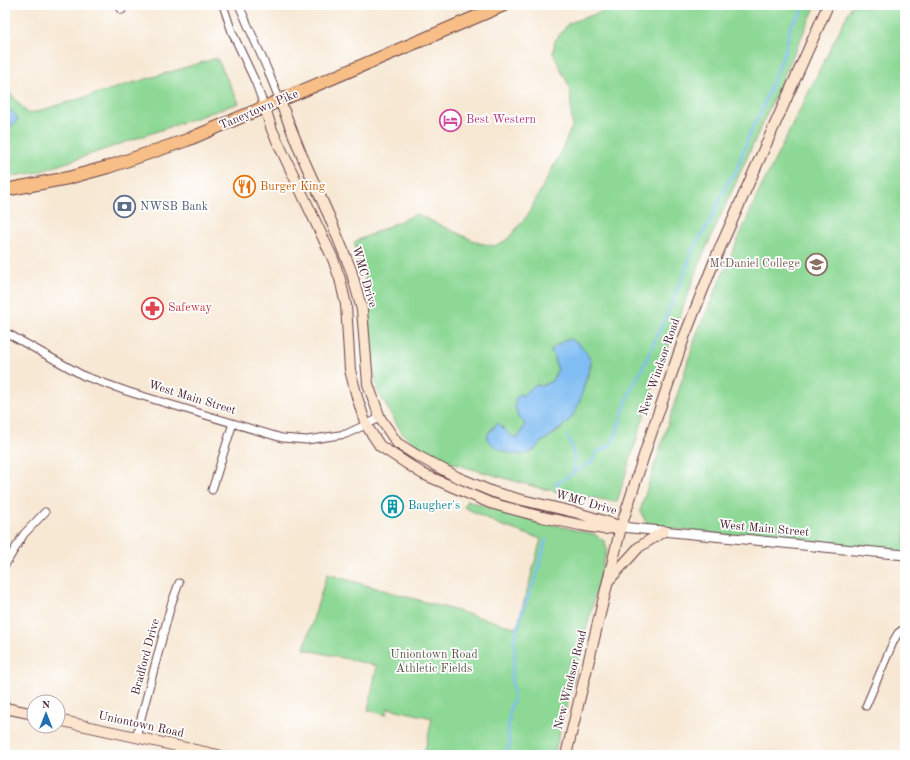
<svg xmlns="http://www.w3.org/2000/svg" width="910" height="760" font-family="'Old Standard TT',serif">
	<rect width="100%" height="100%" fill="#fff"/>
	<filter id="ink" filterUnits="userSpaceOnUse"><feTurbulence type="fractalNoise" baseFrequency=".025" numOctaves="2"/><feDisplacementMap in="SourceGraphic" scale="8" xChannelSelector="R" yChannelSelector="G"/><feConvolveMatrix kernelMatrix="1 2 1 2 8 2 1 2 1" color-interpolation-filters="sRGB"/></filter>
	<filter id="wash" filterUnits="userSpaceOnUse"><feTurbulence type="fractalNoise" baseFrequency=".012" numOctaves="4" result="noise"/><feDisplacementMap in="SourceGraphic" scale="16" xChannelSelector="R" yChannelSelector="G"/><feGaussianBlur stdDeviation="0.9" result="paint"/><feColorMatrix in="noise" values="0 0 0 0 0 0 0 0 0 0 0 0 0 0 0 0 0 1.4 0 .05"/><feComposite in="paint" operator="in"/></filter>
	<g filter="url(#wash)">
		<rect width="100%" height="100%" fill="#f7e8d4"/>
		<path fill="#8cd894" stroke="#6b7c60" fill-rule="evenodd" d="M611,5H816L702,257L653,387L617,502L543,489L451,463L421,449L402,433L377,390L370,343L368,289L354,242L416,214L479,243L495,246L508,239L527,216L560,154L572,126L570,88L553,53L555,41L569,23L604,11ZM560,343H578L590,360L591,365L576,410L560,430L540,443L534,451L521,455L507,452L489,437L488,434L493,427L498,423L511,436L518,438L525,425L523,420L518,418L515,399L518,395H523L527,391L536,385L542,386L552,381L558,369L554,360L555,356L551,352V350Z
			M852,5H905V555L654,527L646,522L640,511L697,333L757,196Z
			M217,58L239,103L39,172L5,177V132L17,121V118L5,104V87L28,114Z
			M467,500L492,509L571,529L594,534L604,541L607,549L554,755H424L432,718L388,708L386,715L368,710L377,666L304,649L327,574L517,628L541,539L500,525L464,507Z"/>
		<path fill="#80bdf3" stroke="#656e8f" d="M5,104L17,117V121L5,132Z
			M569,339C579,341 588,353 591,362C590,370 586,378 584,386C582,394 580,402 576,410C569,424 556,432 543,441C538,444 536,449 532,452C518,459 497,451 487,439L488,434L497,424L498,423L511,436L518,438L525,425L523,420L518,418L516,409L514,407L516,405L515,399L518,395H523L527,391L536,385L542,386L552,381L558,369L554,360L555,356L551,352V350L563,341Z"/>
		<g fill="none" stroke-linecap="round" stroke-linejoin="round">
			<path stroke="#80bdf3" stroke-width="2.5" d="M567,436L571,444L574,457V472
				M555,485L576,471L592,462L597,452L610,446L616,434L628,396L645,363L684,275L692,250L710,222L728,182L736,171L750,133L760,114L785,51L791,25L803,10L804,5
				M503,755L510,745L508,733L510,710L514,698L511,677L515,655L514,641L523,609L536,578L546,539"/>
		</g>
	</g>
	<g filter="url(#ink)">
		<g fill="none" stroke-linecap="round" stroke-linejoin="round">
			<defs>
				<path id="minor" d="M118,5L122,10
					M223,5L232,32L255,81L265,108
					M239,5L268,71L280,101
					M5,332L84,376L129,392L282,438L307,440L346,434L380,418
					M212,490L233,423
					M5,565L24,534L45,512
					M866,706L894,640L898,633L905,628
					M136,737L171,605L179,583"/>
				<path id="tertiary" d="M621,527L905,555"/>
				<path id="secondary" d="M280,101L302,156L329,216L351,270L362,310L368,384L380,418L397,443L416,455L457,477L493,492L518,499L578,513L620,526
					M265,108L272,130L333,259L340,279L346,305L350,370L357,397L366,425L380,446L423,474L490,503L542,517L580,525L604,529L621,527
					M610,579L639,547L664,531
					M5,708L34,714
					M58,720L218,755
					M566,755L621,527L647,446L685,335L716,257L828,5"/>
				<path id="trunk" d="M5,190L68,178L108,167L187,140L504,5"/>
			</defs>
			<use href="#minor" stroke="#643d44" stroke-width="9"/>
			<use href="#tertiary" stroke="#643d44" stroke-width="11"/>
			<use href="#secondary" stroke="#643d44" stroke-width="12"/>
			<use href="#trunk" stroke="#643d44" stroke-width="14"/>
			<use href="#minor" stroke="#fff" stroke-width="7"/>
			<use href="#tertiary" stroke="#fff" stroke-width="9"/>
			<use href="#secondary" stroke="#fce5cf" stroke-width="10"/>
			<use href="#trunk" stroke="#f7be87" stroke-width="12"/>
		</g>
	</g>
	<defs>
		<symbol id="hotel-ring" viewBox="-11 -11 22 22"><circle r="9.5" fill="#fff" stroke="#d1479c" stroke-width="1.5"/><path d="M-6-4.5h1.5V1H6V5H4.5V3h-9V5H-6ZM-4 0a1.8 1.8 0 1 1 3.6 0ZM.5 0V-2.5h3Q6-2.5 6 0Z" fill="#d1479c"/></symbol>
		<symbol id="restaurant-ring" viewBox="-11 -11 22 22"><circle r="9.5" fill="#fff" stroke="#e8710a" stroke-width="1.5"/><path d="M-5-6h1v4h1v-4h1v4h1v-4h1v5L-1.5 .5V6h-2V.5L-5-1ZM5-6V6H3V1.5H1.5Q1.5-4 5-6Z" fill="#e8710a"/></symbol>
		<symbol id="bank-ring" viewBox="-11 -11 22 22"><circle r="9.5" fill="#fff" stroke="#5c6f8a" stroke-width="1.5"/><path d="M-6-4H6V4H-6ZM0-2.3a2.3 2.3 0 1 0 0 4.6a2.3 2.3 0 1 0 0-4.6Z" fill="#5c6f8a"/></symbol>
		<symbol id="university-ring" viewBox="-11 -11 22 22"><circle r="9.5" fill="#fff" stroke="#8d6e63" stroke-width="1.5"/><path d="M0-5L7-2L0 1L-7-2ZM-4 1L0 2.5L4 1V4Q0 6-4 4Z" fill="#8d6e63"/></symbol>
		<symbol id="pharmacy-ring" viewBox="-11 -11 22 22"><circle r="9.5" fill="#fff" stroke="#e0444e" stroke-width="1.5"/><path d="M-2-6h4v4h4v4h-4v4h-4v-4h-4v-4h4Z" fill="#e0444e"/></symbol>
		<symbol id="building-ring" viewBox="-11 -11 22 22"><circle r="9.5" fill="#fff" stroke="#0f9aa8" stroke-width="1.5"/><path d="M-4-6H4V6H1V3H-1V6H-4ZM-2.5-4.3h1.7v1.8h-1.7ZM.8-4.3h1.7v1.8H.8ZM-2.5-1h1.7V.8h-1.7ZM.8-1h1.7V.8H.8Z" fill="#0f9aa8"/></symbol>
	</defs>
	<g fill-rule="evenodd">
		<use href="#hotel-ring" x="438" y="108" width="25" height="25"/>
		<use href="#restaurant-ring" x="232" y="174" width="25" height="25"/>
		<use href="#bank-ring" x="112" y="194" width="25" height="25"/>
		<use href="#university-ring" x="804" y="252" width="25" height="25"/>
		<use href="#pharmacy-ring" x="140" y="296" width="25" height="25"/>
		<use href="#building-ring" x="380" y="494" width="25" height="25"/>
	</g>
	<g text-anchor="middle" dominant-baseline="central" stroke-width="3.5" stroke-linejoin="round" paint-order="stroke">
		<g font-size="12" fill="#4a1f2b" stroke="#fff">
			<text transform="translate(259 110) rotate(-23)">Taneytown Pike</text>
			<text transform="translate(364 277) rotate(74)">WMC Drive</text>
			<text transform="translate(660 367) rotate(-71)">New Windsor Road</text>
			<text transform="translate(192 398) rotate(17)">West Main Street</text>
			<text transform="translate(586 503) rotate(16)">WMC Drive</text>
			<text transform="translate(764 529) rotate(5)">West Main Street</text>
			<text transform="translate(146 657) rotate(-75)">Bradford Drive</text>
			<text transform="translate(571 680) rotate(-76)">New Windsor Road</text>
			<text transform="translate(141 725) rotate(12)">Uniontown Road</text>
		</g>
		<g font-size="12" fill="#b23c85" stroke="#fff" text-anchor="start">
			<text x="466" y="120">Best Western</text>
		</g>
		<g font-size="12" fill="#c56008" stroke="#fff" text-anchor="start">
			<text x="260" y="187">Burger King</text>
		</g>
		<g font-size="12" fill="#4e5e75" stroke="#fff" text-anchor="start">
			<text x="140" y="207">NWSB Bank</text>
		</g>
		<g font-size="12" fill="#785e54" stroke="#fff" text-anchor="end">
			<text x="800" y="264">McDaniel College</text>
		</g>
		<g font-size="12" fill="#be3a42" stroke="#fff" text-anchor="start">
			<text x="168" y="308">Safeway</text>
		</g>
		<g font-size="12" fill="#0d838f" stroke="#fff" text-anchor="start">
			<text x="408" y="506">Baugher's</text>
		</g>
		<g font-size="12" fill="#5e564a" stroke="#fff">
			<text x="434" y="655">Uniontown Road<tspan x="434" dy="14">Athletic Fields</tspan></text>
		</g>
	</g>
	<rect width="910" height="760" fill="none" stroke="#fff" stroke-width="20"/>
	<g transform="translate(46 714)"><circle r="19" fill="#ffffff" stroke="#b7a5aa"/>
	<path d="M0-3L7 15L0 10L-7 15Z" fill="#1f6fb2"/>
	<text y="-6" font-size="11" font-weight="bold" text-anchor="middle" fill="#4a1f2b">N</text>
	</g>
</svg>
